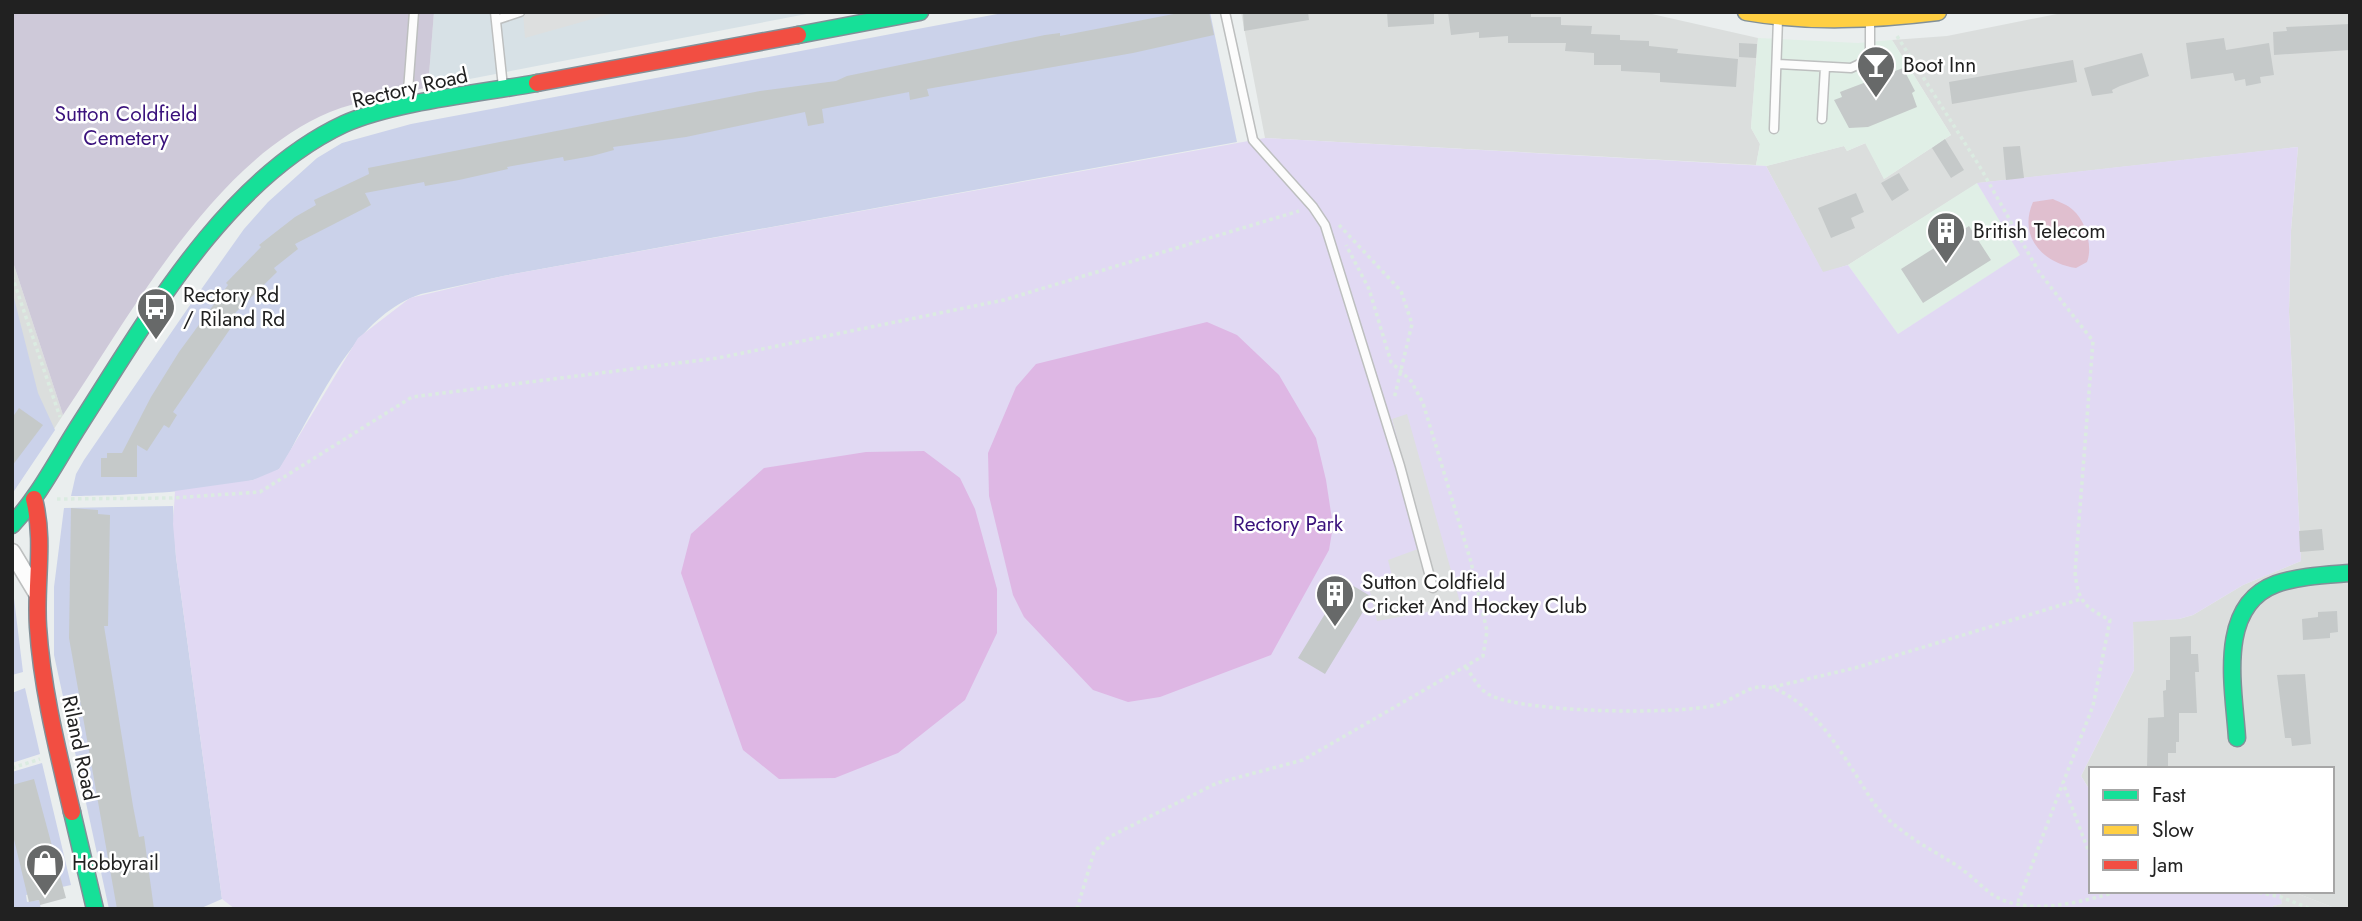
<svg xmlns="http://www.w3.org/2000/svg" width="2362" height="921" font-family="Jost,sans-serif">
	<rect width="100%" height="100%" fill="#eaeeee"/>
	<path fill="#dbdedd" d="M1241,12H1643L1758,38L1751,128L1760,144L1756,165L1265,138Z
		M2067,12H2350V909H2337L2291,891H2332V769H2091V792L2081,776L2134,670L2133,621L2179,619L2193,615L2243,585L2301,561L2289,312L2291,230L2298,147L1978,183L1848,265L1823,273L1766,166L1844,146L1847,151L1866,143L1884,179L1951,135L1892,40L1947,36Z
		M12,259L63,415L12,494Z"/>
	<path fill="#e0efe6" d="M1758,38L1858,43L1892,40L1951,135L1884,179L1865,143L1847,151L1844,146L1766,166L1756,165L1760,144L1751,128Z
		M1977,183L2021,255L1898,334L1848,265Z"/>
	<path fill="#d7e1e6" d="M434,12H817L428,87Z"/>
	<path fill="#cbd2ea" d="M1008,12H1210L1237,142L503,276L421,294C362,314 330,380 301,431C294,442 288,458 280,468C257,492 107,496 71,496L76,474L84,460L188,308L244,229L268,202L317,158L342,143L411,124Z
		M12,290L38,393L55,430L12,494Z
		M173,506L176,557L222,899L199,909H109L54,655V587L64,508Z
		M12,582L23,672L12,675Z
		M25,688L40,754L12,763V693Z
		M42,763L71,885L26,895L27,902L39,900L41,909H12V772Z"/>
	<path fill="#cec9d9" d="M12,12H434L428,87C396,95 360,100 330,112C213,161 132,313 63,415L12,259Z"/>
	<path fill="#e1d9f3" d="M1265,138L1766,166L1823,272L1848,265L1898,334L2020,255L1977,183L2298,147L2291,230L2289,312L2301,561L2243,585L2193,615L2179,619L2133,622L2134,670L2081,776L2091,792V891H2280L2282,904L2273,906V909H235L222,899L176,557L173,524L175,491L253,480L279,469L358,338L410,298L503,276Z"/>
	<path fill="#deb7e4" d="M1207,322L1237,335L1279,375L1316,438L1326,480L1333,526L1329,550L1271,655L1160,697L1128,702L1093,690L1024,617L1013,595L989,496L988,453L1016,387L1036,364Z
		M924,451L960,478L975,509L997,589V633L965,700L898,753L835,778L779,779L743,750L681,573L691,534L764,468L866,452Z"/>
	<path fill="#dddfdf" d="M523,12H617L525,38Z
		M1407,414L1461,606L1377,621L1368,583L1392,576L1388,560L1426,546L1392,419Z
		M2280,891H2291L2337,909H2273V906L2282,904Z"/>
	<path fill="#e0bfcf" d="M2053,199C2059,202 2068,205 2073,210C2086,221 2093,247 2087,262L2076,268C2042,263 2018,236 2033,202Z"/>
	<path fill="#c5c9c9" d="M1184,12H1209L1214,35L1133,53L927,89L929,96L910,100L909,92L822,109L824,123L808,126L805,112L686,137L613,147L614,150L592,156L564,161L563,157L507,167L508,169L459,180L425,186L424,182L365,193L371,205L295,244L298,249L274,268L277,272L235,313L239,316L173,412L177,415L169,428L164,425L147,451L137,445V477H101V458H107V453H122L151,397L179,352L228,285L226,283L261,247L259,245L295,217L316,205L314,200L369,174L368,168L760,91L836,81L847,76L1045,35L1060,33V36Z
		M1243,12H1308L1309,20L1244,31Z
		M1387,12H1434V24L1388,27Z
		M1448,12H1531V17H1561V25L1592,26L1591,34L1620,35V40L1649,41V46L1678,49L1677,53L1738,59L1736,87L1660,82V73L1621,71V65H1594V53L1565,51L1566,43H1508V36L1479,38V32L1451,35Z
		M2350,24V50L2274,55L2273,32L2287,31L2286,27Z
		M2224,38L2226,50L2269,43L2274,75L2260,77L2261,83L2246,86L2245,79L2235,81L2233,73L2191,79L2186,43Z
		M1739,43L1757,44L1756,58L1739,57Z
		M2142,53L2149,76L2120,86L2112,90L2113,93L2092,96L2084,68Z
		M2073,60L2077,82L1952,104L1949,82Z
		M1903,68L1915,91L1912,93L1917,107L1868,127L1849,128L1834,100L1842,97L1840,92Z
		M1945,139L1964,170L1951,178L1932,148Z
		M2020,146L2024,178L2006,180L2003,147Z
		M1899,173L1909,190L1892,201L1881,183Z
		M1856,193L1864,212L1851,218L1855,228L1831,238L1818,208Z
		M1969,226L1991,260L1923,303L1901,269Z
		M19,408L43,425L12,466V418Z
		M71,508L98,510V514L110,515L108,626H104L133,806L139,837L144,836L154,909H117L69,638Z
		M2322,529L2324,550L2300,552L2299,531Z
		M1345,581L1372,597L1325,674L1298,658Z
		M2337,611L2338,632L2330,633V638L2303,640L2302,619L2318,617V612Z
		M2191,636V654H2198L2199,672H2195L2197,713H2179V742H2176V753H2168V769H2147L2148,718L2164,717L2163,691L2166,690V680H2170V637Z
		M2305,674L2311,744L2292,746L2291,738H2285L2277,675Z
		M34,779L66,898L40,905L39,900L29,902L12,831V785Z"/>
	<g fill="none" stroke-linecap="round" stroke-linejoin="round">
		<defs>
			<path id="lane" d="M495,12L503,87
				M1225,12L1253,140L1313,207L1325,225L1400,466L1433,588
				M496,20L520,12
				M1777,64L1851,68L1870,59V21
				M407,104L414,12
				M1822,119L1825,67
				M1774,129L1778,19"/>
			<path id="street" d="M12,552L36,592"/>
			<path id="fast" d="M798,35L920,12
				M12,525C40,495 58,458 80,424C148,318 226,179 344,124C393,102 481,93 537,83
				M2237,738C2234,689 2216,606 2276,584C2299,576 2325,575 2350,573
				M72,812L95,909"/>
			<path id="slow" d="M1746,12C1810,23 1873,20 1938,12"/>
			<path id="jam" d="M537,83L798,35
				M34,499C45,542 35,583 38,627C42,689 58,752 72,812"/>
		</defs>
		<use href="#lane" stroke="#bdbfbf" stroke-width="11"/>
		<use href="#street" stroke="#bdbfbf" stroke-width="19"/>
		<use href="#fast" stroke="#829098" stroke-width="19"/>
		<use href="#slow" stroke="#829098" stroke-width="19"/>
		<use href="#jam" stroke="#829098" stroke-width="19"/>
		<path stroke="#dbebe1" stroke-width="3.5" stroke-dasharray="3.5 3.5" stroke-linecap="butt" d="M1897,36L1980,167L2039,272L2093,341L2075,572C2078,601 2084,607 2110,620L2093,706L2063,783L2091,858
			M1339,225L1401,291L1412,324L1394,399
			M12,276L60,417
			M57,499L171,498L260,492L412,397L718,358L1004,300L1299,211
			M1466,667C1473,677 1479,690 1490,695C1525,713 1677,715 1716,705C1736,700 1752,680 1775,689C1818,706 1847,762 1871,799C1890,828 1925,846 1953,863C1967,872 1978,883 1990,893C2025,918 2082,902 2119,891
			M1773,687L1855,668L2081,599
			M12,768L40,759
			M2252,891L2281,897L2311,909
			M2018,902L2062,785
			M1077,909L1094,852L1109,837L1217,783L1303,760L1483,656L1487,631L1471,562L1423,403L1411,381L1391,362L1369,289L1346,245"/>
		<use href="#lane" stroke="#fcfcfc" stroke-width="8"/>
		<use href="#street" stroke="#fcfcfc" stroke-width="16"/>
		<use href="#fast" stroke="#16e098" stroke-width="16"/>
		<use href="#slow" stroke="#ffcf43" stroke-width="16"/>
		<use href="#jam" stroke="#f24e42" stroke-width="16"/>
	</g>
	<defs>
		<symbol id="bar-pin" viewBox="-11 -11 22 30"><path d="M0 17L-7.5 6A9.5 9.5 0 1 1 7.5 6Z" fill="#676969" stroke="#fff"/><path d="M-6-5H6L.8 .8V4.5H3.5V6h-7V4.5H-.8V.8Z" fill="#fff"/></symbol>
		<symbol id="building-pin" viewBox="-11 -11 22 30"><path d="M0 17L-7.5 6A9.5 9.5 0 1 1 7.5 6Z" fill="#676969" stroke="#fff"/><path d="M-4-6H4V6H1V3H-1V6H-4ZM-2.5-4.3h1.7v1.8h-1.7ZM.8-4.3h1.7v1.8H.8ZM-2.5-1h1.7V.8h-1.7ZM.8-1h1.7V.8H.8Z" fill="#fff"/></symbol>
		<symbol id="bus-pin" viewBox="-11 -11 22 30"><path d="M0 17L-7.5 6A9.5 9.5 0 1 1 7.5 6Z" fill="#676969" stroke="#fff"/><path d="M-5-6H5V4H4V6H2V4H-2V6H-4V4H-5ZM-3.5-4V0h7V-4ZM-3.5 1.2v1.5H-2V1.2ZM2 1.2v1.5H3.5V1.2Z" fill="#fff"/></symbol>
		<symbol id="shop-pin" viewBox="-11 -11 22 30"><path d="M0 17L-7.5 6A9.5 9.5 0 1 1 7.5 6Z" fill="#676969" stroke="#fff"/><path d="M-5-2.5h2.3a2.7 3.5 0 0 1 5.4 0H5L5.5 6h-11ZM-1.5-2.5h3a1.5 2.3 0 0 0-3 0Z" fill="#fff"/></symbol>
	</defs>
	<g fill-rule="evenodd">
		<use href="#bar-pin" x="1854" y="43" width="44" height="60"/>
		<use href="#building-pin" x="1924" y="209" width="44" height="60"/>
		<use href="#bus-pin" x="134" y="285" width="44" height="60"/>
		<use href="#building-pin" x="1313" y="572" width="44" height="60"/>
		<use href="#shop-pin" x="23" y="841" width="44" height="60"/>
	</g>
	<g text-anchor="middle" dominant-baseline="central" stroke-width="5" stroke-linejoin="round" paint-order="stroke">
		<g font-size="21" fill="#212121" stroke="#fff" text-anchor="start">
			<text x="1903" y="65">Boot Inn</text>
			<text x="1973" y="231">British Telecom</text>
			<text x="183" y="295">Rectory Rd<tspan x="183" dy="24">/ Riland Rd</tspan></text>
			<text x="1362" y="582">Sutton Coldfield<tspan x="1362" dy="24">Cricket And Hockey Club</tspan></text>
			<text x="72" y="863">Hobbyrail</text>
		</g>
		<g font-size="21" fill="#212121" stroke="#fff">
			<text transform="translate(410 88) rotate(-13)">Rectory Road</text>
			<text transform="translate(80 748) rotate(78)">Riland Road</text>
		</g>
		<g font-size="21" fill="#3a127c" stroke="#fff">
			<text x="126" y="114">Sutton Coldfield<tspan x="126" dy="24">Cemetery</tspan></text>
			<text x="1288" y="524">Rectory Park</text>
		</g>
	</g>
	<rect width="2362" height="921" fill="none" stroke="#212121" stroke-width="28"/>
	<rect x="2089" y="767" width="245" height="126" fill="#ffffff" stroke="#a6a6a6" stroke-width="2"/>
	<rect x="2103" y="790" width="35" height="10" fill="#16e098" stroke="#a6a6a6" stroke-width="2"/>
	<text x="2152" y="802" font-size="21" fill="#212121">Fast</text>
	<rect x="2103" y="825" width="35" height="10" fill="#ffcf43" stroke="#a6a6a6" stroke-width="2"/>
	<text x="2152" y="837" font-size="21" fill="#212121">Slow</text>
	<rect x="2103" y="860" width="35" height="10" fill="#f24e42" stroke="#a6a6a6" stroke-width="2"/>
	<text x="2152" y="872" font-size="21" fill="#212121">Jam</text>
</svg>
